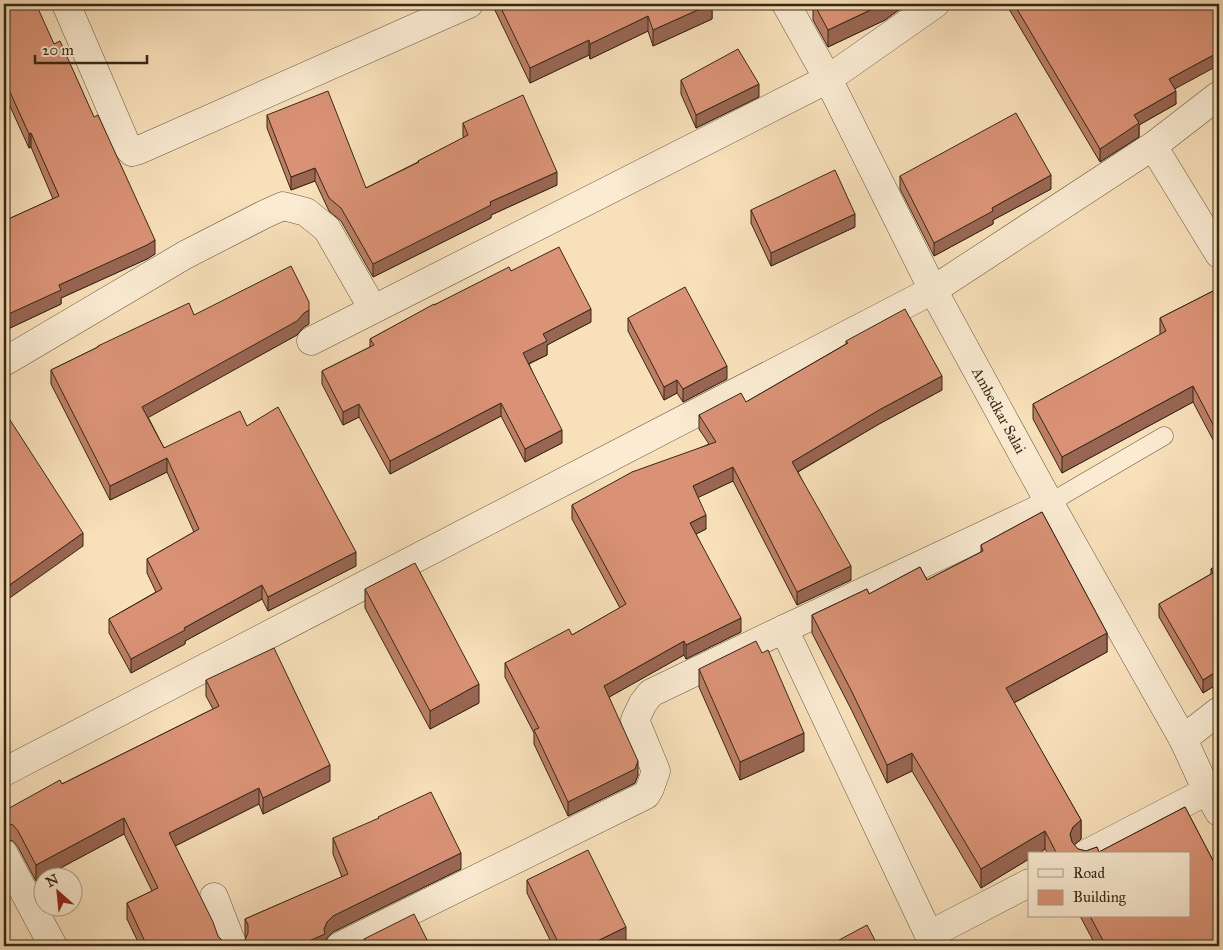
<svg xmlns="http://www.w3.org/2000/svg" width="1223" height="950" font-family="'IM FELL Great Primer',serif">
	<rect width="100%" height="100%" fill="#f8e0ba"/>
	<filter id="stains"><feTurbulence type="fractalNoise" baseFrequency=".004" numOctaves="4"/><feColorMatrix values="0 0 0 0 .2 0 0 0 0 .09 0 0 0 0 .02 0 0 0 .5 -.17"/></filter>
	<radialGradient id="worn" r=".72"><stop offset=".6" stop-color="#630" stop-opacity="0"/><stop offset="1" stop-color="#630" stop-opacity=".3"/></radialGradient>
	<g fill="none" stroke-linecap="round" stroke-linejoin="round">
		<defs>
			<path id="lane" d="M1050,504L1063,495L1164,436"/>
			<g id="street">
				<path d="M66,4L127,146L132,152L139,150L469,4"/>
				<path id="s1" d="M786,4L828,79L933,290L1050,504L1183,739L1207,791L1219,812"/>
				<path d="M1153,146L1219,254"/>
				<path d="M311,341L828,79L935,4"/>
				<path d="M4,362L185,255L265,214L283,206L306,212L327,229L373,309"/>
				<path d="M784,629L929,935"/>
				<path d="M1183,739L1219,711"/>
				<path d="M4,772L933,290L1153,146L1219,95"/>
				<path d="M4,854L53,946"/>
				<path d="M1086,854L1207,791"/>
				<path d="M214,897L233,946"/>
				<path d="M340,946L646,795L650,788L656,771L635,720L643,703L651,693L784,629L1050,504"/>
				<path d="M935,946L929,935L1029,883"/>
			</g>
		</defs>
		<use href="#lane" stroke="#66563f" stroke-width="19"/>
		<use href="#street" stroke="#66563f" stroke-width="29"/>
		<use href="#lane" stroke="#faebd2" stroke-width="18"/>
		<use href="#street" stroke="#faebd2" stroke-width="28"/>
	</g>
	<path fill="#bb7e65" stroke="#362816" d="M4,4L54,44L155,254L147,259L61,298V304L8,329V342L4,344V221L53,199L31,147L29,148L4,93Z
		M492,4H712V19L653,46L648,31L590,59L589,55L530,83Z
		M813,4H900V9L885,20L828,47L813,20Z
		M1006,4H1219L1174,89L1176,104L1139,125V137L1100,162Z
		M681,80L759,97L696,128L681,94Z
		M267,115L366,188L418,162V161L464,138L463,136V123L557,185L491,215V218L373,277L341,221L329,211L315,181L291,190L267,128Z
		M900,176L1051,189L993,220V224L934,256L900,189Z
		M751,210L855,227L771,266L751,223Z
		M511,271L591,322L547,345V355L529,364L562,443L525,462L501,416L390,474L359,417L343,425L322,384V371L370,347V339L434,305Z
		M1219,288V451L1193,402L1062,473L1033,419V404L1160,335V318Z
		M194,315L309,324L304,327L297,335L148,417L164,448L247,426L356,566L268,611L262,599L185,641V644L131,673L109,633V619L156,592L147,573V559L194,532L167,472L110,500L51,384V370L98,347V346Z
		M628,318L727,379L683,402L677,393L664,400L628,331Z
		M846,341L942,390L879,424L798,472L851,580L797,605L733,481L698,497L706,529L696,534L741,632L686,659L684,655L609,697L638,775L635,783L568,816L534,744V733L505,677V663L572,635L620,608L572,519V505L709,444L699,429V415L746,402L846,344Z
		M1042,512L1107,633V652L1014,703L1081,820V839L1074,845L1078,849L1086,851L1097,847L1099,852L1185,807L1219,872V946H1096L1080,916H1189V854H1048L1045,849L1038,854H1029V859L981,888L912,771L887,783L852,711L812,633V615L867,589L869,594L920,567L927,580L981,552V545Z
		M1219,564V683L1203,693L1159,617V604L1211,574V569Z
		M365,589L479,703L430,729L365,608Z
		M699,669L804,751L740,780L699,687Z
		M206,680L330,781L263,814L259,804L175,846L218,936L223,942L231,946L239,945L245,940L246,937L245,935V919L342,877L333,854V838L461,869L333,932L327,938L325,942V946H140L127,919V903L152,891L124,834L36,881L18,847L13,841L4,839V811L62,784L213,709L206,696Z
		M527,880L626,940L614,946H553L527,893Z
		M364,939L430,946H364Z"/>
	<path fill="#996653" stroke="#362816" d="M711,4H712V19L653,46V30Z
		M883,4H900V9L885,20L828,47V30Z
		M648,16V31L590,59V44Z
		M589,40V55L530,83V68Z
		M1219,52V65L1169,92V79Z
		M759,84V97L696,128V115Z
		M1176,91V104L1139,125V137L1100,162V149L1134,115Z
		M31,133V147L29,148V134Z
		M315,168V181L291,190V177Z
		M557,172V185L491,215V218L373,277V264L490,202Z
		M1051,175V189L993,220V224L934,256V243L992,208Z
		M855,214V227L771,266V253Z
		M155,240V254L147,259L61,298V304L8,329V342L4,344V316L59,285Z
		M591,309V322L547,345V355L523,366V353L543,334Z
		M309,310V324L304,327L297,335L142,421V407Z
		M727,366V379L683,402V389Z
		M942,376V390L879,424L792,475V462L879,410Z
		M677,380V393L664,400V387Z
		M1193,386V402L1062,473V457Z
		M501,403V416L390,474V461Z
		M359,404V417L343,425V412Z
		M562,430V443L525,462V449Z
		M167,458V472L110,500V486Z
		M733,467V481L693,500V486Z
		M706,515V529L690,537V523Z
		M83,533V546L4,602V589Z
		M356,552V566L268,611V597Z
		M851,566V580L797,605V592Z
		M262,585V599L185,641V644L131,673V659L184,628Z
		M741,618V632L686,659V645Z
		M1107,633V652L1006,707V688Z
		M684,641V655L604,700V686Z
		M1219,670V683L1203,693V680Z
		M479,684V703L430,729V711Z
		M804,733V751L740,780V762Z
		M912,753V771L887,783V765Z
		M638,761V775L635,783L568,816V802Z
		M330,765V781L263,814V798Z
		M259,788V804L169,849V833Z
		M124,818V834L36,881V865Z
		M1081,820V839L1073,846L1070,834L1073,827Z
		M1045,831V849L1038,854H1029V859L981,888V869Z
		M461,853V869L333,932L327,938L325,942V946H297L324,929L327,922L333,916Z
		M626,927V940L614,946H587Z"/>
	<path fill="#da9276" stroke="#362816" d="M4,4H36L54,44L60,41L94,117L98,115L155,240L147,245L59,285L61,290L4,316V221L59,196L31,133L29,134L4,79Z
		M499,4H711L653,30L648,16L590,44L589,40L530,68Z
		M814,4H883L828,30Z
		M1014,4H1219V52L1169,79L1176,91L1134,115L1139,123L1100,149Z
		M738,49L759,84L696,115L681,80Z
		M328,91L366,188L419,162L418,161L468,135L463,123L523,95L557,172L490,202L491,205L373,264L341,208L329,198L315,168L291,177L267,115Z
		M1016,113L1051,175L992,208L993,211L934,243L900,176Z
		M835,170L855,214L771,253L751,210Z
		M559,247L591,309L543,334L547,341L523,353L562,430L525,449L501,403L390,461L359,404L343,412L322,371L374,345L370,339L434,304V305L509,267L511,271Z
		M291,266L309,302V310L304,313L297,321L142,407L164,448L240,411L247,426L278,407L356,552L268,597L262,585L184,628L185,630L131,659L109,619L162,589L147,559L199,529L167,458L110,486L51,370L98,347V346L189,303L194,315Z
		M685,287L727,366L683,389L677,380L664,387L628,318Z
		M1219,288V436L1193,386L1062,457L1033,404L1166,331L1160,318Z
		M905,309L942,376L879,410L792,462L851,566L797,592L733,467L693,486L706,515L690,523L741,618L686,645L684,641L604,686L638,761L635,769L568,802L534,730L539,728L505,663L569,629L572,635L626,604L572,505L632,472L716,442L699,415L741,393L746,402L848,343L846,341Z
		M4,319L8,328L4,330Z
		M10,420L83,533L4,589V424Z
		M1042,512L1107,633L1006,688L1081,820L1073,827L1070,834L1072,842L1078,849L1086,851L1097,847L1099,852L1185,807L1219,872V946H1106L1090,916H1189V854H1057L1045,831L981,869L912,753L887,765L852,692L812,615L867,589L869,594L920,567L927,580L983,551L981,545Z
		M415,563L479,684L430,711L365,589Z
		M1219,564V670L1203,680L1159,604L1213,573L1211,569Z
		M756,641L762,653L768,650L804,733L740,762L699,669Z
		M274,648L330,765L263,798L259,788L169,833L213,922L218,936L223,942L231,946L239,945L245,940L248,933V925L245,919L348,874L333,838L379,818L378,817L431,792L461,853L333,916L327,922L324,929L325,934L297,946H147L127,903L158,888L124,818L36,865L18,831L13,825L4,823V811L60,780L62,784L219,706L206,680Z
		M588,850L626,927L587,946H560L527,880Z
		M414,914L430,946H368L364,939Z
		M867,925L878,946H828Z"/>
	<g text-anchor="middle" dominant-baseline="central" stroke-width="4" stroke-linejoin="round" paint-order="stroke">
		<g font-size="15" fill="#362816" stroke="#faebd2">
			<text stroke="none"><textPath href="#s1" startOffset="459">Ambedkar Salai</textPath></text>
		</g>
	</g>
	<rect width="1223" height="950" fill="none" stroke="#f8e0ba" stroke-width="20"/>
	<rect x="5" y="5" width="1213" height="940" fill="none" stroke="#362816" stroke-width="2.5"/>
	<rect x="10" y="10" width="1203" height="930" fill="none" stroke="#362816"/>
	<rect x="1028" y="852" width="162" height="65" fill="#faebd2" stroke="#ac9d87"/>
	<rect x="1038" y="869" width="25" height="8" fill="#faebd2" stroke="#ac9d87"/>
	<text x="1073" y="878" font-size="15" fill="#362816">Road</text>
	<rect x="1038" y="890" width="25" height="15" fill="#da9276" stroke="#ac9d87"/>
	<text x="1073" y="902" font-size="15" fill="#362816">Building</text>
	<g transform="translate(58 892) rotate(333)"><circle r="24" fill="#faebd2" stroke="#ac9d87"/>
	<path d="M0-4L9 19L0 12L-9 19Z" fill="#8f2418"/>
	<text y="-8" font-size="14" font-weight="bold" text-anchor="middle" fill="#362816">N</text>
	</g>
	<path d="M35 55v8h112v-8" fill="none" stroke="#362816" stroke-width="2.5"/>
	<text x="42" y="55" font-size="15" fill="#362816" stroke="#faebd2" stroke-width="4" paint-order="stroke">20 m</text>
	<rect width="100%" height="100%" filter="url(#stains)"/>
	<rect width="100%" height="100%" fill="url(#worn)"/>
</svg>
